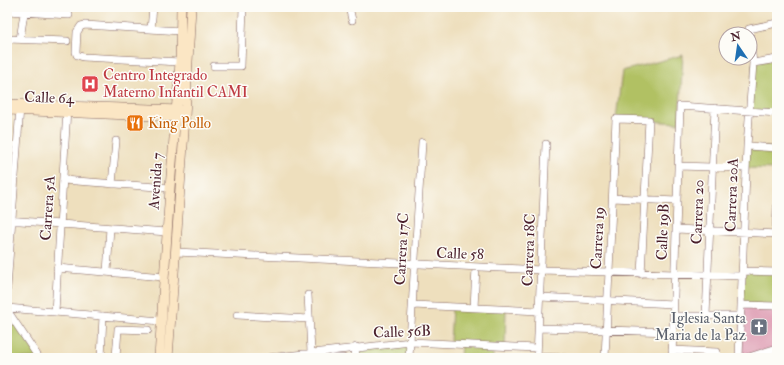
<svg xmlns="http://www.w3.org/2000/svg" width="784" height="365" font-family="'IM FELL Double Pica',serif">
	<rect width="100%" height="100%" fill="#fdfcf7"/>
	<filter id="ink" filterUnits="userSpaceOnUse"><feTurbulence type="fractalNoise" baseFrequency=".025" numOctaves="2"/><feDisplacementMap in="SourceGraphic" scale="8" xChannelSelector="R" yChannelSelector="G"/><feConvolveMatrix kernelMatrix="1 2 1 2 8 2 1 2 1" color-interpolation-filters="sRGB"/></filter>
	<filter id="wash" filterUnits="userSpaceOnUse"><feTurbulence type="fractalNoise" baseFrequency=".012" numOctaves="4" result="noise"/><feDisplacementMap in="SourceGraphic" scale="16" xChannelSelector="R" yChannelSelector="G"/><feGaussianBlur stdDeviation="0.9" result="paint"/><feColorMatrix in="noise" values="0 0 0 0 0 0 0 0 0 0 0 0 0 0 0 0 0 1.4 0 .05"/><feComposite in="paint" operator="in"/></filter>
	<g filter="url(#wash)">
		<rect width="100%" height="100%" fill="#eedfbd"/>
		<path fill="#b1c163" stroke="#7e7047" d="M683,55L679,123L616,119L622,71Z
			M777,59V113L750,111L753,63Z
			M747,146L777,148V169L746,168Z
			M743,271L777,272V306L742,305Z
			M452,307L506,309L505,347L493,346V358H460L461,344H450Z
			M7,310L39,358H7Z
			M411,342L409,358H355L356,347Z"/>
		<g id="blocks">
			<path fill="#de9db3" d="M742,305L777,306V348L746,358H739Z"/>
		</g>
	</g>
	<g filter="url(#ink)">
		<use href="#blocks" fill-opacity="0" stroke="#83625e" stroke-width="1"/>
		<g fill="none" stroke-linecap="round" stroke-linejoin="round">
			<defs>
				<path id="minor" d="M349,7L352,20
					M7,11L69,15
					M151,29L153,7
					M7,39L67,41
					M20,39L25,7
					M180,62L83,57L77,55L76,52L77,32L81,26L85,25L181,31
					M753,63L777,59
					M214,66H241L243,7
					M747,146L777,148
					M678,166L746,168
					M63,180L170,188
					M112,184L116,141
					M613,198L676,201
					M7,220L167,232
					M676,229L777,234
					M776,234L777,207
					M176,252L541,270L743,276
					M57,268L164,277
					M743,271L777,272
					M107,272L110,228
					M7,288L20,107
					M308,295L311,352
					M540,297L673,304
					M413,305L539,311
					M742,305L777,306
					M7,308L161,321
					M474,308L476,267
					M7,310L39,358
					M55,312L67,109
					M237,315L309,319
					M673,316H741
					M706,316L715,108
					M539,328L673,332
					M672,350L717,352
					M537,357L567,358
					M101,358L103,316
					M116,358L118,329L148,330
					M268,358L411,342L537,348
					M332,358H343
					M355,358L356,347
					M409,358L422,142
					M537,358L546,144
					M605,358L616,119L649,120L641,274
					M672,358L680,106L777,113
					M739,358L747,146L753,63L749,29L777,23
					M746,358L777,348"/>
				<path id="secondary" d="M7,104L180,110
					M7,110L179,117
					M159,358L170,188L180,62L181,7
					M168,358L185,117L191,7"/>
			</defs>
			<use href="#minor" stroke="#83625e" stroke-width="8"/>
			<use href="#secondary" stroke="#83625e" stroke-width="10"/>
			<use href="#minor" stroke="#fff" stroke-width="7"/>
			<use href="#secondary" stroke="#fbe6c4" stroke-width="9"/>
		</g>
	</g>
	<defs>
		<symbol id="hospital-square" viewBox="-11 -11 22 22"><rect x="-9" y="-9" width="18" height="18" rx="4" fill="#e0444e" stroke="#fdfcf7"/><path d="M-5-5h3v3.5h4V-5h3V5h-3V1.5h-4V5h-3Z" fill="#fff"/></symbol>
		<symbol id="restaurant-square" viewBox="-11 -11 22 22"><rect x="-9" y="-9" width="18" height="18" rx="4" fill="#e8710a" stroke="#fdfcf7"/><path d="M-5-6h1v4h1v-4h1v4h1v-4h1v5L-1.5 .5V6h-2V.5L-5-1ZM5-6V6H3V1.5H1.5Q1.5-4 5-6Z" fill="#fff"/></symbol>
		<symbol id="church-square" viewBox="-11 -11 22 22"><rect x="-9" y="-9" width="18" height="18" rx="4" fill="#6b7280" stroke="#fdfcf7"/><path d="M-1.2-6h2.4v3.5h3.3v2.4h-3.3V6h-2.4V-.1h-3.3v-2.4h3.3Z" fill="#fff"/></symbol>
	</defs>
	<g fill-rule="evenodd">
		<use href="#hospital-square" x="80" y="74" width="20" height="20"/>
		<use href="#restaurant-square" x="125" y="113" width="20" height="20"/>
		<use href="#church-square" x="749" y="317" width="20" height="20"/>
	</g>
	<g text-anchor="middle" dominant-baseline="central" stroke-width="3" stroke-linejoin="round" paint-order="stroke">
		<g font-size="15" fill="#be3a42" stroke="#fdfcf7" text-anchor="start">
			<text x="103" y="75">Centro Integrado<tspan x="103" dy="17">Materno Infantil CAMI</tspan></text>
		</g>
		<g font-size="15" fill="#4a1f2b" stroke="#fdfcf7">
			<text transform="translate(49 98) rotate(2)">Calle 64</text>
			<text transform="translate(156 181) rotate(-86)">Avenida 7</text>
			<text transform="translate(732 195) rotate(-88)">Carrera 20A</text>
			<text transform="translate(48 208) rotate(-86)">Carrera 5A</text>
			<text transform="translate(698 212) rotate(-88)">Carrera 20</text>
			<text transform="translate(663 232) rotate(-88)">Calle 19B</text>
			<text transform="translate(598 238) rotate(-87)">Carrera 19</text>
			<text transform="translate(402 249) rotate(-87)">Carrera 17C</text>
			<text transform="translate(529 250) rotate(-88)">Carrera 18C</text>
			<text transform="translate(460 254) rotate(2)">Calle 58</text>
			<text transform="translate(402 332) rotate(-2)">Calle 56B</text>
		</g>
		<g font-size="15" fill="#c56008" stroke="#fdfcf7" text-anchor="start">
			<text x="148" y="123">King Pollo</text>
		</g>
		<g font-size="15" fill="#5b616d" stroke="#fdfcf7" text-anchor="end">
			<text x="746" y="318">Iglesia Santa<tspan x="746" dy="17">Maria de la Paz</tspan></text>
		</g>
	</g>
	<rect width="784" height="365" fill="none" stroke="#fdfcf7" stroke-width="24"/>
	<g transform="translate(738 46) rotate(347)"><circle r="19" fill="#fdfcf7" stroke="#b5a4a5"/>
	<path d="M0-3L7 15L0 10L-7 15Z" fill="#1f6fb2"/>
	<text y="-6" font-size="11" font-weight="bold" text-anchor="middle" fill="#4a1f2b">N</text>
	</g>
</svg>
